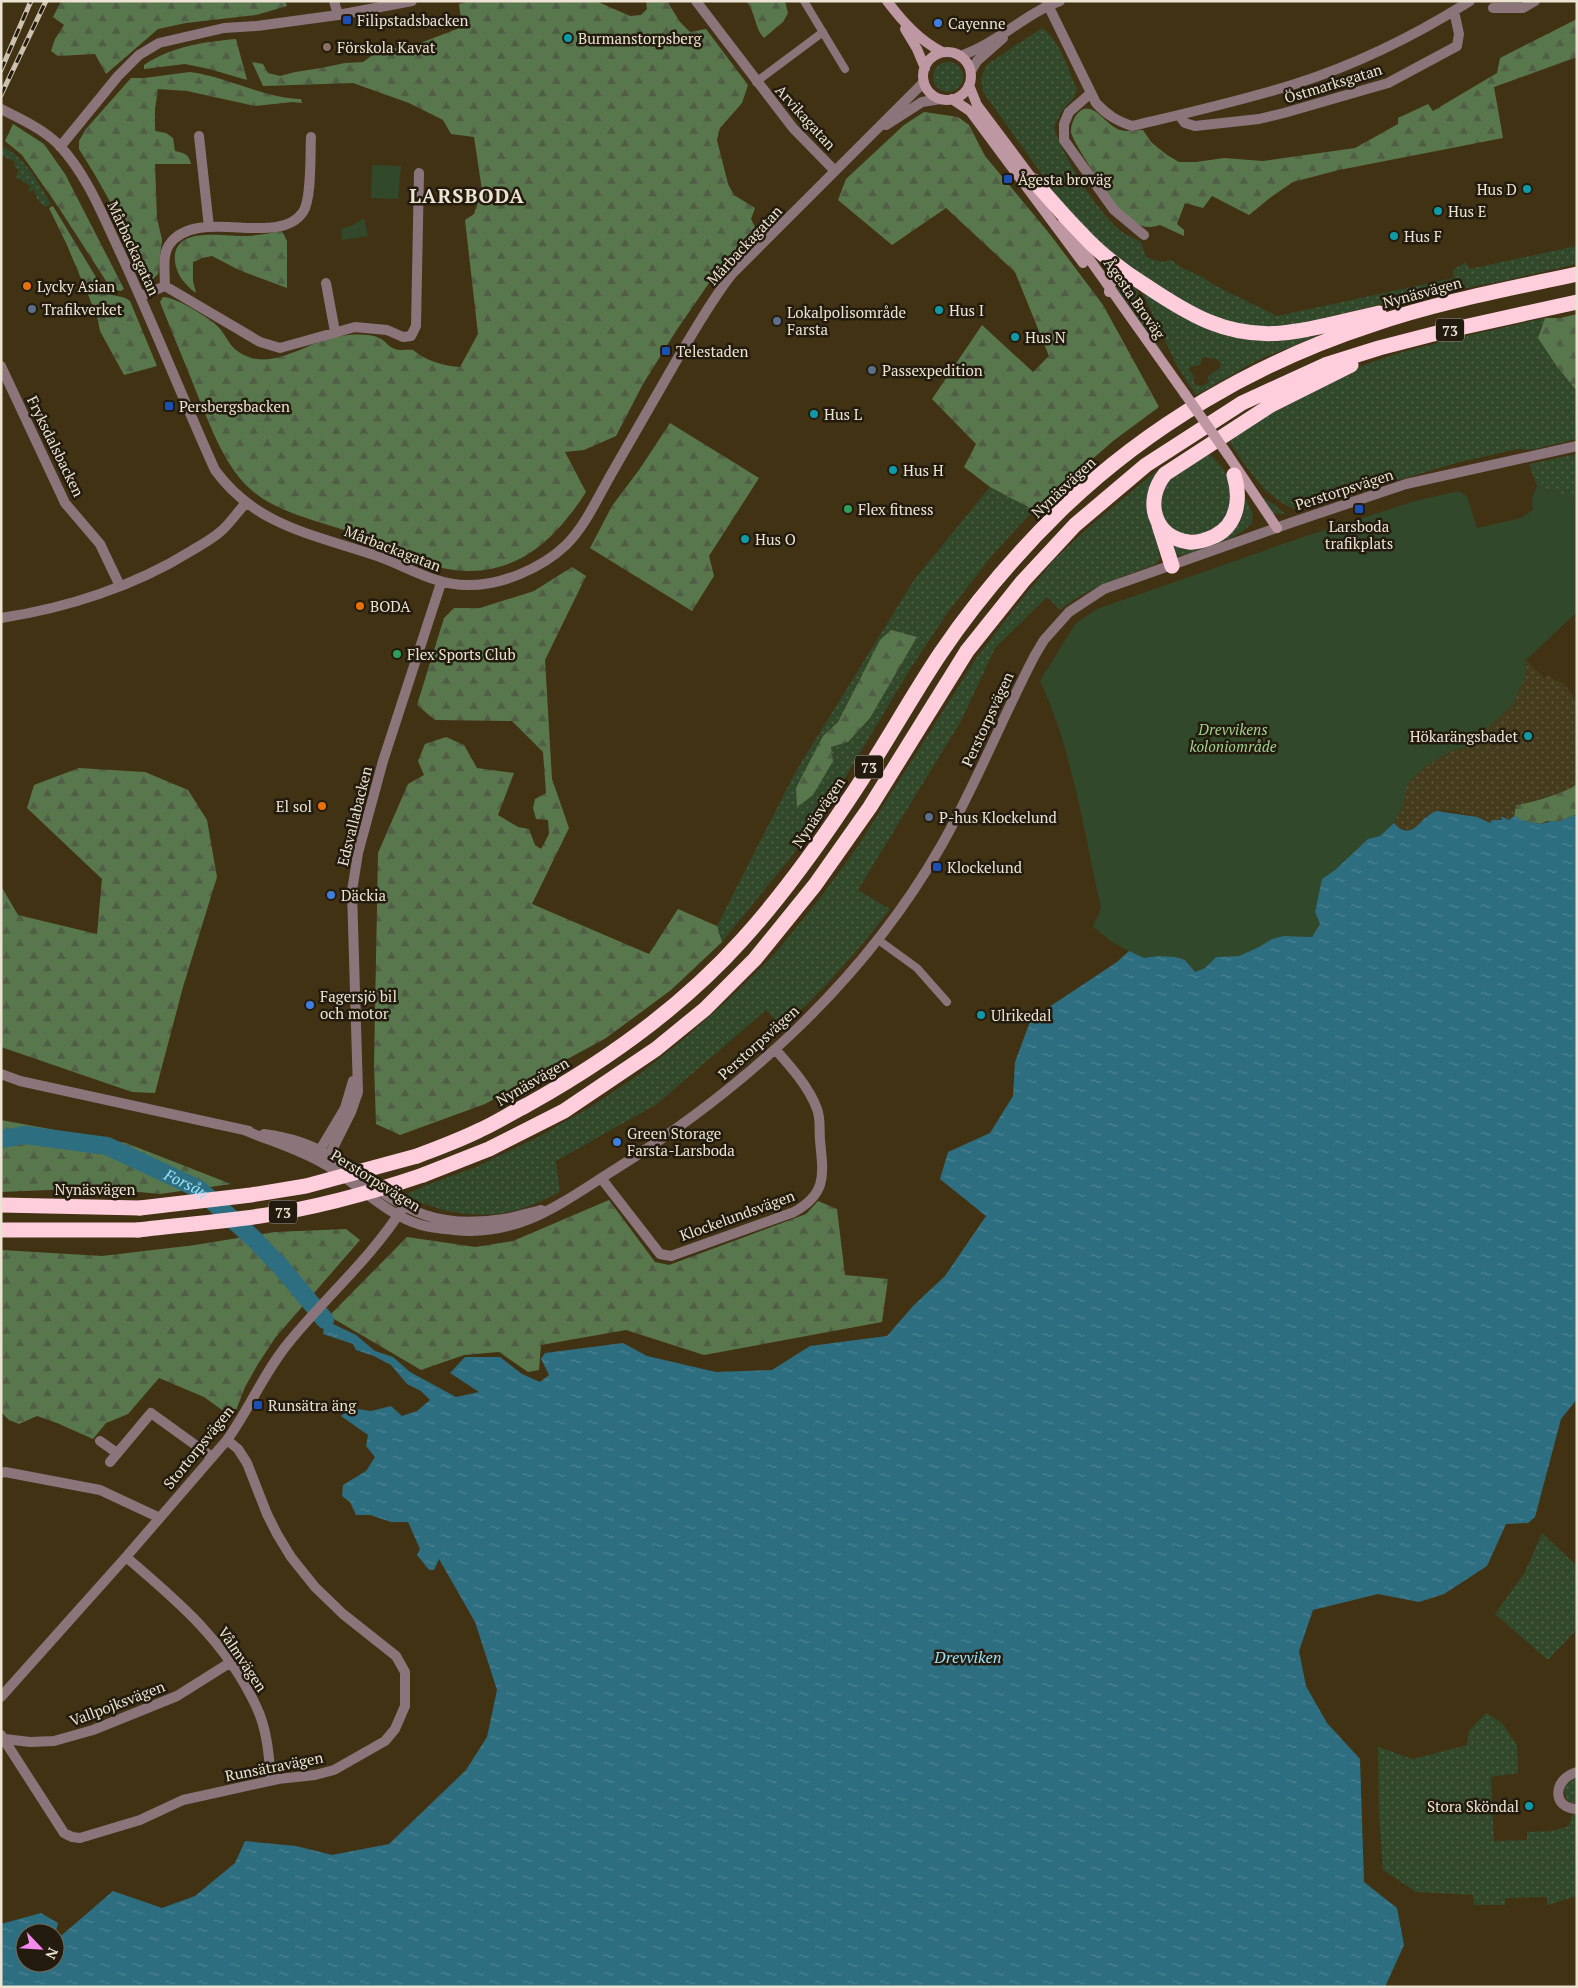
<svg xmlns="http://www.w3.org/2000/svg" width="1578" height="1988" font-family="'PT Serif',serif">
	<defs>
		<pattern id="grass-dots" width="8" height="8" patternUnits="userSpaceOnUse" patternTransform="scale(1.25)"><rect width="8" height="8" fill="#32482a"/><path d="M2 2h.1M6 6h.1" fill="none" stroke="#506248" stroke-width="1.8" stroke-linecap="round"/></pattern>
		<pattern id="forest-firs" width="22" height="20" patternUnits="userSpaceOnUse" patternTransform="scale(1.25)"><rect width="22" height="20" fill="#59774d"/><path d="M5 1l3.5 6h-7zM16 11l3.5 6h-7z" fill="#505e46"/></pattern>
		<pattern id="sand-dots" width="8" height="8" patternUnits="userSpaceOnUse" patternTransform="scale(1.25)"><rect width="8" height="8" fill="#443c1c"/><path d="M2 2h.1M6 6h.1" fill="none" stroke="#5f583c" stroke-width="1.8" stroke-linecap="round"/></pattern>
		<pattern id="water-ripples" width="26" height="14" patternUnits="userSpaceOnUse" patternTransform="scale(1.25)"><rect width="26" height="14" fill="#2e6e81"/><path d="M2 4q2-2 4 0t4 0M15 11q2-2 4 0t4 0" fill="none" stroke="#4c8392"/></pattern>
	</defs>
	<rect width="100%" height="100%" fill="#413214"/>
	<path fill="url(#grass-dots)" fill-rule="evenodd" d="M1042,28C1060,40 1068,69 1077,89L1075,96L1061,112L1054,128C1066,161 1094,208 1121,231C1127,235 1135,239 1141,242L1146,257L1162,262L1171,260L1182,268L1203,277L1214,285L1277,316L1454,278L1453,270L1466,262L1469,269L1577,246V264L1507,280L1373,306L1299,325L1260,330L1205,316L1125,265L1073,218L983,92L981,79L986,65Z
		M933 77a15 15 0 1 1 30 0a15 15 0 1 1-30 0Z
		M1,146C24,155 39,184 51,204L45,207L37,199L34,190L28,192L30,186L16,177L19,170L14,166L15,162L1,155Z
		M1120,281H1127L1136,288L1141,306L1165,359L1114,290L1115,285Z
		M1142,292C1177,314 1209,336 1251,340C1270,342 1302,336 1321,334L1256,361L1196,395L1177,366ZM1203,357L1216,359L1221,363L1219,369L1208,376L1209,382C1204,385 1200,388 1194,383V376L1189,370V367L1200,365Z
		M1545,318L1540,330L1558,368L1577,391V439L1531,450L1518,449L1456,463L1298,510C1266,501 1244,464 1227,438L1258,418L1355,368L1402,352L1449,340Z
		M1207,451L1223,468L1230,481L1231,506L1224,521L1202,536L1177,533L1157,512L1164,481Z
		M1577,454V499L1537,486L1529,464Z
		M1160,468C1133,510 1155,517 1160,559L1156,564C1123,577 1088,587 1060,610L1047,597L995,648L962,719L858,890L890,909C856,954 824,989 783,1027L766,1010L657,1104L556,1161L560,1192C547,1198 534,1205 521,1209C482,1221 439,1213 404,1195L432,1183L476,1167L538,1137L592,1106L641,1073L690,1034L730,998L772,957L817,902L856,849L977,657L1021,600L1055,559L1090,526Z
		M990,487L1034,510L994,553L948,612L909,671L830,803L791,857L722,942L717,926L796,771L914,580ZM917,637L870,718L848,742L831,747L823,736L838,722L880,640Z
		M1259,495L1275,505L1285,514L1271,513Z
		M1245,497C1248,504 1255,514 1252,522C1246,536 1189,557 1175,555L1167,539L1201,546Z
		M1542,1533L1577,1566V1629L1548,1660L1495,1614L1525,1572Z
		M1486,1713L1502,1723L1517,1745L1518,1773L1491,1777L1494,1841L1527,1840V1832L1552,1831L1569,1826L1572,1814H1577V1896L1547,1905V1897L1505,1898V1905H1474L1473,1895L1416,1892L1383,1870L1379,1814L1378,1747L1413,1759L1467,1745L1469,1731Z
		M1577,1776V1803H1572L1566,1799L1563,1786Z"/>
	<path fill="url(#forest-firs)" d="M61,1H285L287,6L256,15L186,23L158,29L106,74L95,54L58,56L51,51L55,39L64,25L53,17Z
		M471,1H596L630,16L641,15L647,9L646,1H667L680,22L690,32L706,29L748,85L742,103L720,128L717,140L728,184L734,195L755,208L751,219L756,229L709,283L676,331L643,384L616,436L584,450L565,452L586,492C552,545 509,582 442,568C424,564 407,554 390,546C377,539 361,536 347,531C312,519 271,511 245,484C223,460 212,430 200,401C187,368 173,335 160,302L163,297C175,297 204,315 214,323C230,336 226,350 252,358C277,365 305,345 329,339C342,335 366,332 379,338C385,340 388,347 395,349C400,351 408,349 413,350C426,361 444,366 460,367L478,334L465,220L474,214L482,190L474,137L451,134L443,120L409,103L353,83L263,86L252,62L263,64L268,73L280,76L295,72L321,68L345,63L363,62L381,49L410,47L462,27L459,4Z
		M746,1H785L788,13L783,22L764,38C754,28 756,12 746,1Z
		M1577,19V57L1494,87L1503,138L1339,170L1293,182L1271,197L1249,215L1212,196L1203,208L1185,203L1177,224L1184,230V236L1160,225C1154,227 1148,228 1142,226C1137,224 1129,219 1125,216C1116,207 1072,142 1071,132C1071,124 1074,117 1079,112C1093,99 1105,125 1120,130C1127,132 1136,130 1143,130L1151,142L1167,155L1179,162H1196L1224,158L1263,161L1355,148L1398,124V118L1428,104L1433,111L1497,73L1500,58Z
		M236,39L247,80L209,69L185,64L144,69V65C173,46 203,42 236,39Z
		M190,72C228,77 263,98 301,99L302,103L293,102L255,106L187,91L158,89L155,109V131L166,133L173,138L175,151C184,153 189,154 191,164H155L157,218L162,240L158,274L153,279C145,275 141,261 137,253C119,217 100,182 79,149V141L86,129L131,78H144Z
		M924,112L958,117L969,125L985,156L1049,233L1103,305L1159,407L1113,441L1034,510L990,487L964,467L976,444L932,399L982,325L1033,372L1049,356L1015,272L946,208L892,245L838,200L846,179L904,125Z
		M13,124L44,144L65,174L124,289L121,291L114,290L108,284L59,208L22,155L5,141Z
		M53,206L105,292C113,297 123,295 130,301L157,366L124,375L100,331L97,316L66,243L49,208Z
		M282,231L287,241V288L239,270L212,256L202,258L193,262V281L196,293C185,285 177,275 175,262C171,224 225,237 248,236C259,235 271,233 282,231Z
		M1577,314V391L1558,368L1538,338L1545,318H1560Z
		M670,423L759,478L709,556L714,576L692,611L590,548L612,506L639,470Z
		M572,567L586,576L545,660L552,779L569,828L532,904L649,954L678,909L717,926L722,942L671,990L606,1038L485,1104L400,1135L376,1124L374,1065L378,853L408,784L424,775L418,761L425,744L446,737L464,745L477,768L514,773L498,815L518,827L529,829L535,845L541,849L549,834L548,820L536,819L533,808L535,799L546,793L543,752L512,721L435,720L417,705L444,618L454,608H480L534,591Z
		M891,630L917,637L870,718L848,742L831,747L833,761L813,795L797,807L796,788L823,736L838,722L880,640Z
		M79,768L145,772L188,790L207,820L217,877L183,987L155,1093L132,1092L1,1047V886L18,915L97,934L102,879L27,808L34,785Z
		M1577,784V814L1558,822L1547,821L1541,824L1525,821L1514,816L1516,805C1531,803 1564,793 1577,784Z
		M1,1120L126,1143L231,1184L160,1194L97,1188L1,1192Z
		M609,1200L655,1262L669,1265L806,1214L818,1201L837,1209L845,1275L888,1279L882,1322L704,1355L626,1330L541,1345L539,1370L528,1372L499,1352L464,1355L421,1370L329,1316L407,1237L475,1247L513,1241Z
		M346,1229L360,1240L275,1338L258,1364L245,1387L233,1418L204,1397L159,1378L128,1414L106,1423L93,1439L57,1423L37,1416L19,1424L9,1420L2,1413L1,1250L102,1256L195,1245L275,1232Z"/>
	<path fill="url(#sand-dots)" d="M1526,660L1545,679L1549,675L1554,680L1559,681L1566,686L1577,702V784C1565,793 1531,803 1516,805L1514,816L1509,820L1504,816H1501L1502,820H1492L1490,823C1474,817 1454,808 1436,811C1418,815 1414,846 1394,823L1402,807L1407,783L1426,766L1453,750L1468,747L1525,677Z"/>
	<path fill="#32482a" d="M372,165L401,166L398,199L371,198Z
		M364,218L368,236L342,240L341,229L353,225Z
		M1537,486L1577,499V612L1526,660L1525,677L1513,704L1468,747L1453,750L1426,766L1408,783L1402,807L1394,823L1380,836L1368,839L1335,870L1322,879L1315,912L1320,924L1312,937L1284,936L1272,939L1259,947L1239,956L1216,957L1205,968L1194,972L1185,960L1158,956L1144,959L1112,942L1093,927L1101,908C1084,833 1073,751 1040,681L1075,624L1097,609L1309,535L1415,501L1458,491L1467,496L1477,528L1521,518L1533,510L1532,498Z"/>
	<path fill="url(#water-ripples)" d="M1437,811L1477,817L1490,823L1492,820H1502L1501,816L1509,820L1514,816L1525,821L1541,824L1551,821L1558,822L1577,814V1399L1561,1419L1535,1517L1528,1523L1506,1524L1487,1566L1444,1594L1419,1602L1378,1594L1313,1610L1299,1651L1306,1686L1327,1723L1360,1759L1364,1882L1397,1908L1404,1945L1385,1987H1V1924L41,1913L58,1923L55,1935V1933H25V1963H55V1941L113,1891L162,1908L195,1896L235,1863L245,1841L296,1846L332,1855L389,1844L466,1770L487,1737L497,1690L475,1622L439,1559L434,1570H429L417,1555L420,1549L408,1522H391L370,1515H356L350,1502L342,1496L343,1485L366,1471L375,1457L366,1446L368,1435L341,1416L351,1408L371,1411L391,1406L402,1416L417,1411L430,1400L421,1391L407,1384L391,1365L374,1356L356,1350L353,1344L323,1334L325,1320L356,1335L375,1351L393,1357L410,1372L456,1397L479,1392L450,1373L465,1357H500L522,1374L540,1382L549,1375L541,1359L545,1353L623,1343L647,1356L716,1372L772,1370L810,1346L887,1336L914,1305L945,1276L986,1216L940,1179L948,1152L990,1133L1013,1096L1015,1062L1031,1019L1117,962L1129,951L1144,958L1158,956L1175,957L1185,960L1195,972L1205,968L1216,957L1239,956L1259,947L1272,939L1284,936L1312,937L1320,924L1315,912L1322,879L1335,870L1368,839L1380,836L1394,823C1413,844 1419,816 1437,811Z"/>
	<g fill="none" stroke-linecap="round" stroke-linejoin="round">
		<path stroke="#2e6e81" stroke-width="18" id="s1" d="M1,1139L25,1135L107,1146L199,1189L253,1238L281,1267L325,1320"/>
		<path stroke="#8c747b" stroke-width="8" d="M804,1L845,69
			M756,82L823,32
			M877,939L917,968L947,1002"/>
		<path stroke="#8c747b" stroke-width="10" d="M334,1L338,15
			M696,1L793,128L835,171
			M1046,1L1096,103C1107,115 1117,121 1132,126C1187,113 1241,101 1295,84C1355,65 1416,35 1470,1
			M1493,8H1523L1535,1
			M960,56C997,44 1024,14 1060,1
			M971,71L977,61L1003,38
			M1091,93L1069,112L1064,124V140L1114,210L1144,235
			M1,109C21,119 43,129 59,145C87,175 102,214 119,250C153,323 182,397 215,470C255,525 311,534 371,554C404,564 432,585 467,585C501,586 542,568 566,545C586,525 599,495 613,471C634,435 654,399 675,363C693,333 710,302 732,274L924,82
			M1179,115L1185,123L1195,126L1259,119L1284,113L1388,83L1457,46L1459,34L1454,11
			M886,125L922,102L941,99
			M199,136L209,227
			M60,147L118,76L139,55L159,43L224,28L257,26L338,15L412,1
			M326,283L335,332
			M165,286C165,274 162,255 169,245C196,205 278,249 303,212C312,199 310,154 311,137
			M141,296L165,286L260,342L280,348L355,327L387,330L403,337L411,336L416,326L419,173
			M1,366L65,503L100,544L120,586
			M1,618C67,608 135,586 191,551C201,545 212,539 220,532C230,524 237,512 246,503
			M1,1074L20,1081L249,1131
			M244,1130C270,1141 299,1149 324,1164C356,1182 386,1215 421,1225C431,1228 443,1229 454,1230C520,1237 561,1203 614,1170C744,1089 864,981 941,846C976,785 1002,718 1035,655L1044,640L1069,612L1104,589L1293,522L1406,484L1577,446
			M264,1134C286,1137 309,1143 328,1155C361,1174 389,1203 425,1215C449,1223 479,1223 504,1219C516,1217 529,1213 541,1210
			M317,1155L345,1108L353,1081
			M325,1164L351,1112L358,1092L352,891L358,853L383,761L441,583
			M601,1178L660,1254L671,1256L794,1212C828,1193 823,1174 820,1140C819,1130 821,1119 817,1109C809,1087 791,1067 775,1049
			M100,1441L117,1453
			M110,1462L151,1413L212,1457
			M1,1473L5,1472L100,1490L160,1518
			M126,1557C179,1602 226,1642 256,1706C267,1728 269,1756 271,1780
			M1,1697L126,1557L227,1440C250,1408 264,1372 290,1341C327,1296 373,1256 404,1206
			M1,1735L64,1833L72,1837L80,1838L140,1820L183,1800L278,1779L315,1775L334,1770L385,1741L395,1729L405,1706V1672L396,1656L343,1614L315,1587L291,1557L277,1534L267,1514L247,1463L238,1449L227,1440
			M5,1739L30,1742L54,1741L93,1730L177,1696L231,1662
			M1577,1772C1552,1779 1552,1809 1577,1809"/>
		<path stroke="#bd97a2" stroke-width="10" d="M887,1C903,22 919,40 942,52
			M905,29L917,49L925,68
			M923 76a24 24 0 1 1 48 0a24 24 0 1 1-48 0Z
			M969,85L977,105L1037,185
			M952,99L970,111L1083,263
			M1063,222L1185,394
			M1109,292C1110,280 1116,275 1127,274
			M1228,455L1277,528"/>
		<path stroke="#fecedd" stroke-width="15" d="M1034,181C1049,198 1064,216 1080,232C1099,253 1121,270 1145,285C1188,314 1227,338 1282,333C1314,330 1347,320 1379,313
			M1234,475C1241,498 1238,524 1215,536C1206,540 1198,543 1189,542C1153,537 1144,500 1165,474L1271,405L1351,365
			M1159,525L1172,566
			M417,1156C438,1148 460,1140 480,1130C496,1123 511,1113 527,1105C606,1061 681,1008 742,940C781,897 815,850 847,802C880,754 908,702 940,654C975,602 1017,553 1062,509C1148,426 1257,362 1371,325C1438,302 1508,289 1577,274
			M423,1175L489,1149L564,1111L656,1049L705,1009L755,959L815,885L870,807L967,651L1023,581L1075,525L1146,465L1242,403L1325,365L1379,348L1441,332L1577,302
			M1,1205L140,1208
			M1,1230H138"/>
		<defs>
			<path id="rail" d="M1,70L31,1
				M1,95L46,1"/>
		</defs>
		<use href="#rail" stroke="#cbc1ae" stroke-width="5"/>
		<use href="#rail" stroke="#221b0e" stroke-width="3" stroke-dasharray="9" stroke-linecap="butt"/>
		<path stroke="#bd97a2" stroke-width="10" d="M1185,394L1228,455"/>
		<path stroke="#fecedd" stroke-width="15" d="M140,1208L251,1195L306,1186L417,1156
			M138,1230C179,1225 220,1222 260,1216C316,1208 370,1193 423,1175"/>
	</g>
	<g fill="#1a4fb4" stroke="#221b0e" stroke-width="2">
		<rect x="342" y="15" width="10" height="10" rx="2.5"/>
		<rect x="1003" y="174" width="10" height="10" rx="2.5"/>
		<rect x="661" y="346" width="10" height="10" rx="2.5"/>
		<rect x="164" y="401" width="10" height="10" rx="2.5"/>
		<rect x="1354" y="504" width="10" height="10" rx="2.5"/>
		<rect x="932" y="862" width="10" height="10" rx="2.5"/>
		<rect x="253" y="1400" width="10" height="10" rx="2.5"/>
	</g>
	<g fill="#3f7fe0" stroke="#221b0e" stroke-width="2">
		<circle cx="938" cy="23" r="5"/>
		<circle cx="331" cy="895" r="5"/>
		<circle cx="310" cy="1005" r="5"/>
		<circle cx="617" cy="1142" r="5"/>
	</g>
	<g fill="#0f9aa8" stroke="#221b0e" stroke-width="2">
		<circle cx="568" cy="38" r="5"/>
		<circle cx="1527" cy="189" r="5"/>
		<circle cx="1438" cy="211" r="5"/>
		<circle cx="1394" cy="236" r="5"/>
		<circle cx="939" cy="310" r="5"/>
		<circle cx="1015" cy="337" r="5"/>
		<circle cx="814" cy="414" r="5"/>
		<circle cx="893" cy="470" r="5"/>
		<circle cx="745" cy="539" r="5"/>
		<circle cx="1528" cy="736" r="5"/>
		<circle cx="981" cy="1015" r="5"/>
		<circle cx="1529" cy="1806" r="5"/>
	</g>
	<circle fill="#8d6e63" stroke="#221b0e" stroke-width="2" cx="327" cy="47" r="5"/>
	<g fill="#e8710a" stroke="#221b0e" stroke-width="2">
		<circle cx="27" cy="286" r="5"/>
		<circle cx="360" cy="606" r="5"/>
		<circle cx="322" cy="806" r="5"/>
	</g>
	<g fill="#5c6f8a" stroke="#221b0e" stroke-width="2">
		<circle cx="32" cy="309" r="5"/>
		<circle cx="777" cy="321" r="5"/>
		<circle cx="872" cy="370" r="5"/>
		<circle cx="929" cy="817" r="5"/>
	</g>
	<g fill="#2e9e5b" stroke="#221b0e" stroke-width="2">
		<circle cx="848" cy="509" r="5"/>
		<circle cx="397" cy="654" r="5"/>
	</g>
	<g text-anchor="middle" dominant-baseline="central" stroke-width="5" stroke-linejoin="round" paint-order="stroke">
		<g fill="#221b0e" stroke="#afa797" stroke-width="1">
			<rect x="1436" y="318.5" width="28" height="23" rx="4"/>
			<rect x="855" y="755.5" width="28" height="23" rx="4"/>
			<rect x="269" y="1200.5" width="28" height="23" rx="4"/>
		</g>
		<g font-size="14" font-weight="bold" fill="#ece3d2">
			<text x="1450" y="330">73</text>
			<text x="869" y="767">73</text>
			<text x="283" y="1212">73</text>
		</g>
		<g font-size="15" fill="#ece3d2" stroke="#221b0e" text-anchor="start">
			<text x="357" y="20">Filipstadsbacken</text>
			<text x="948" y="23">Cayenne</text>
			<text x="578" y="38">Burmanstorpsberg</text>
			<text x="337" y="47">Förskola Kavat</text>
			<text x="1018" y="179">Ågesta broväg</text>
			<text x="1517" y="189" text-anchor="end">Hus D</text>
			<text x="1448" y="211">Hus E</text>
			<text x="1404" y="236">Hus F</text>
			<text x="37" y="286">Lycky Asian</text>
			<text x="42" y="309">Trafikverket</text>
			<text x="949" y="310">Hus I</text>
			<text x="787" y="312">Lokalpolisområde<tspan x="787" dy="17">Farsta</tspan></text>
			<text x="1025" y="337">Hus N</text>
			<text x="676" y="351">Telestaden</text>
			<text x="882" y="370">Passexpedition</text>
			<text x="179" y="406">Persbergsbacken</text>
			<text x="824" y="414">Hus L</text>
			<text x="903" y="470">Hus H</text>
			<text x="858" y="509">Flex fitness</text>
			<text x="1359" y="526" text-anchor="middle">Larsboda<tspan x="1359" dy="17">trafikplats</tspan></text>
			<text x="755" y="539">Hus O</text>
			<text x="370" y="606">BODA</text>
			<text x="407" y="654">Flex Sports Club</text>
			<text x="1518" y="736" text-anchor="end">Hökarängsbadet</text>
			<text x="312" y="806" text-anchor="end">El sol</text>
			<text x="939" y="817">P-hus Klockelund</text>
			<text x="947" y="867">Klockelund</text>
			<text x="341" y="895">Däckia</text>
			<text x="320" y="996">Fagersjö bil<tspan x="320" dy="17">och motor</tspan></text>
			<text x="991" y="1015">Ulrikedal</text>
			<text x="627" y="1133">Green Storage<tspan x="627" dy="17">Farsta-Larsboda</tspan></text>
			<text x="268" y="1405">Runsätra äng</text>
			<text x="1519" y="1806" text-anchor="end">Stora Sköndal</text>
		</g>
		<g font-size="15" fill="#ece3d2" stroke="#221b0e">
			<text transform="translate(1333 83) rotate(-17)">Östmarksgatan</text>
			<text transform="translate(806 117) rotate(48)">Arvikagatan</text>
			<text transform="translate(744 245) rotate(-47)">Mårbackagatan</text>
			<text transform="translate(134 248) rotate(65)">Mårbackagatan</text>
			<text transform="translate(1422 292) rotate(-15)">Nynäsvägen</text>
			<text transform="translate(1135 298) rotate(55)">Ågesta Broväg</text>
			<text transform="translate(56 446) rotate(64)">Fryksdalsbacken</text>
			<text transform="translate(1063 487) rotate(-43)">Nynäsvägen</text>
			<text transform="translate(1344 489) rotate(-18)">Perstorpsvägen</text>
			<text transform="translate(393 548) rotate(21)">Mårbackagatan</text>
			<text transform="translate(987 719) rotate(-65)">Perstorpsvägen</text>
			<text transform="translate(818 812) rotate(-56)">Nynäsvägen</text>
			<text transform="translate(354 816) rotate(-76)">Edsvallabacken</text>
			<text transform="translate(758 1042) rotate(-42)">Perstorpsvägen</text>
			<text transform="translate(532 1081) rotate(-30)">Nynäsvägen</text>
			<text transform="translate(376 1180) rotate(32)">Perstorpsvägen</text>
			<text x="95" y="1189">Nynäsvägen</text>
			<text transform="translate(737 1215) rotate(-20)">Klockelundsvägen</text>
			<text transform="translate(198 1447) rotate(-51)">Stortorpsvägen</text>
			<text transform="translate(243 1659) rotate(56)">Vålmvägen</text>
			<text transform="translate(117 1703) rotate(-21)">Vallpojksvägen</text>
			<text transform="translate(274 1766) rotate(-11)">Runsätravägen</text>
		</g>
		<g font-size="15" font-style="italic" fill="#a1d08f" stroke="#221b0e">
			<text x="1233" y="729">Drevvikens<tspan x="1233" dy="17">koloniområde</tspan></text>
		</g>
		<g font-size="16" font-style="italic" fill="#98e2fb" stroke="#221b0e">
			<text stroke="none"><textPath href="#s1" startOffset="195">Forsån</textPath></text>
			<text x="968" y="1657">Drevviken</text>
		</g>
		<g font-size="20" font-weight="bold" letter-spacing="1" fill="#ece3d2" stroke="#221b0e">
			<text x="467" y="195">LARSBODA</text>
		</g>
	</g>
	<rect width="1578" height="1988" fill="none" stroke="#ece3d2" stroke-width="5"/>
	<g transform="translate(40 1948) rotate(115)"><circle r="24" fill="#221b0e" stroke="#736b5c"/>
	<path d="M0-4L9 19L0 12L-9 19Z" fill="#f589ee"/>
	<text y="-8" font-size="14" font-weight="bold" text-anchor="middle" fill="#ece3d2">N</text>
	</g>
</svg>
